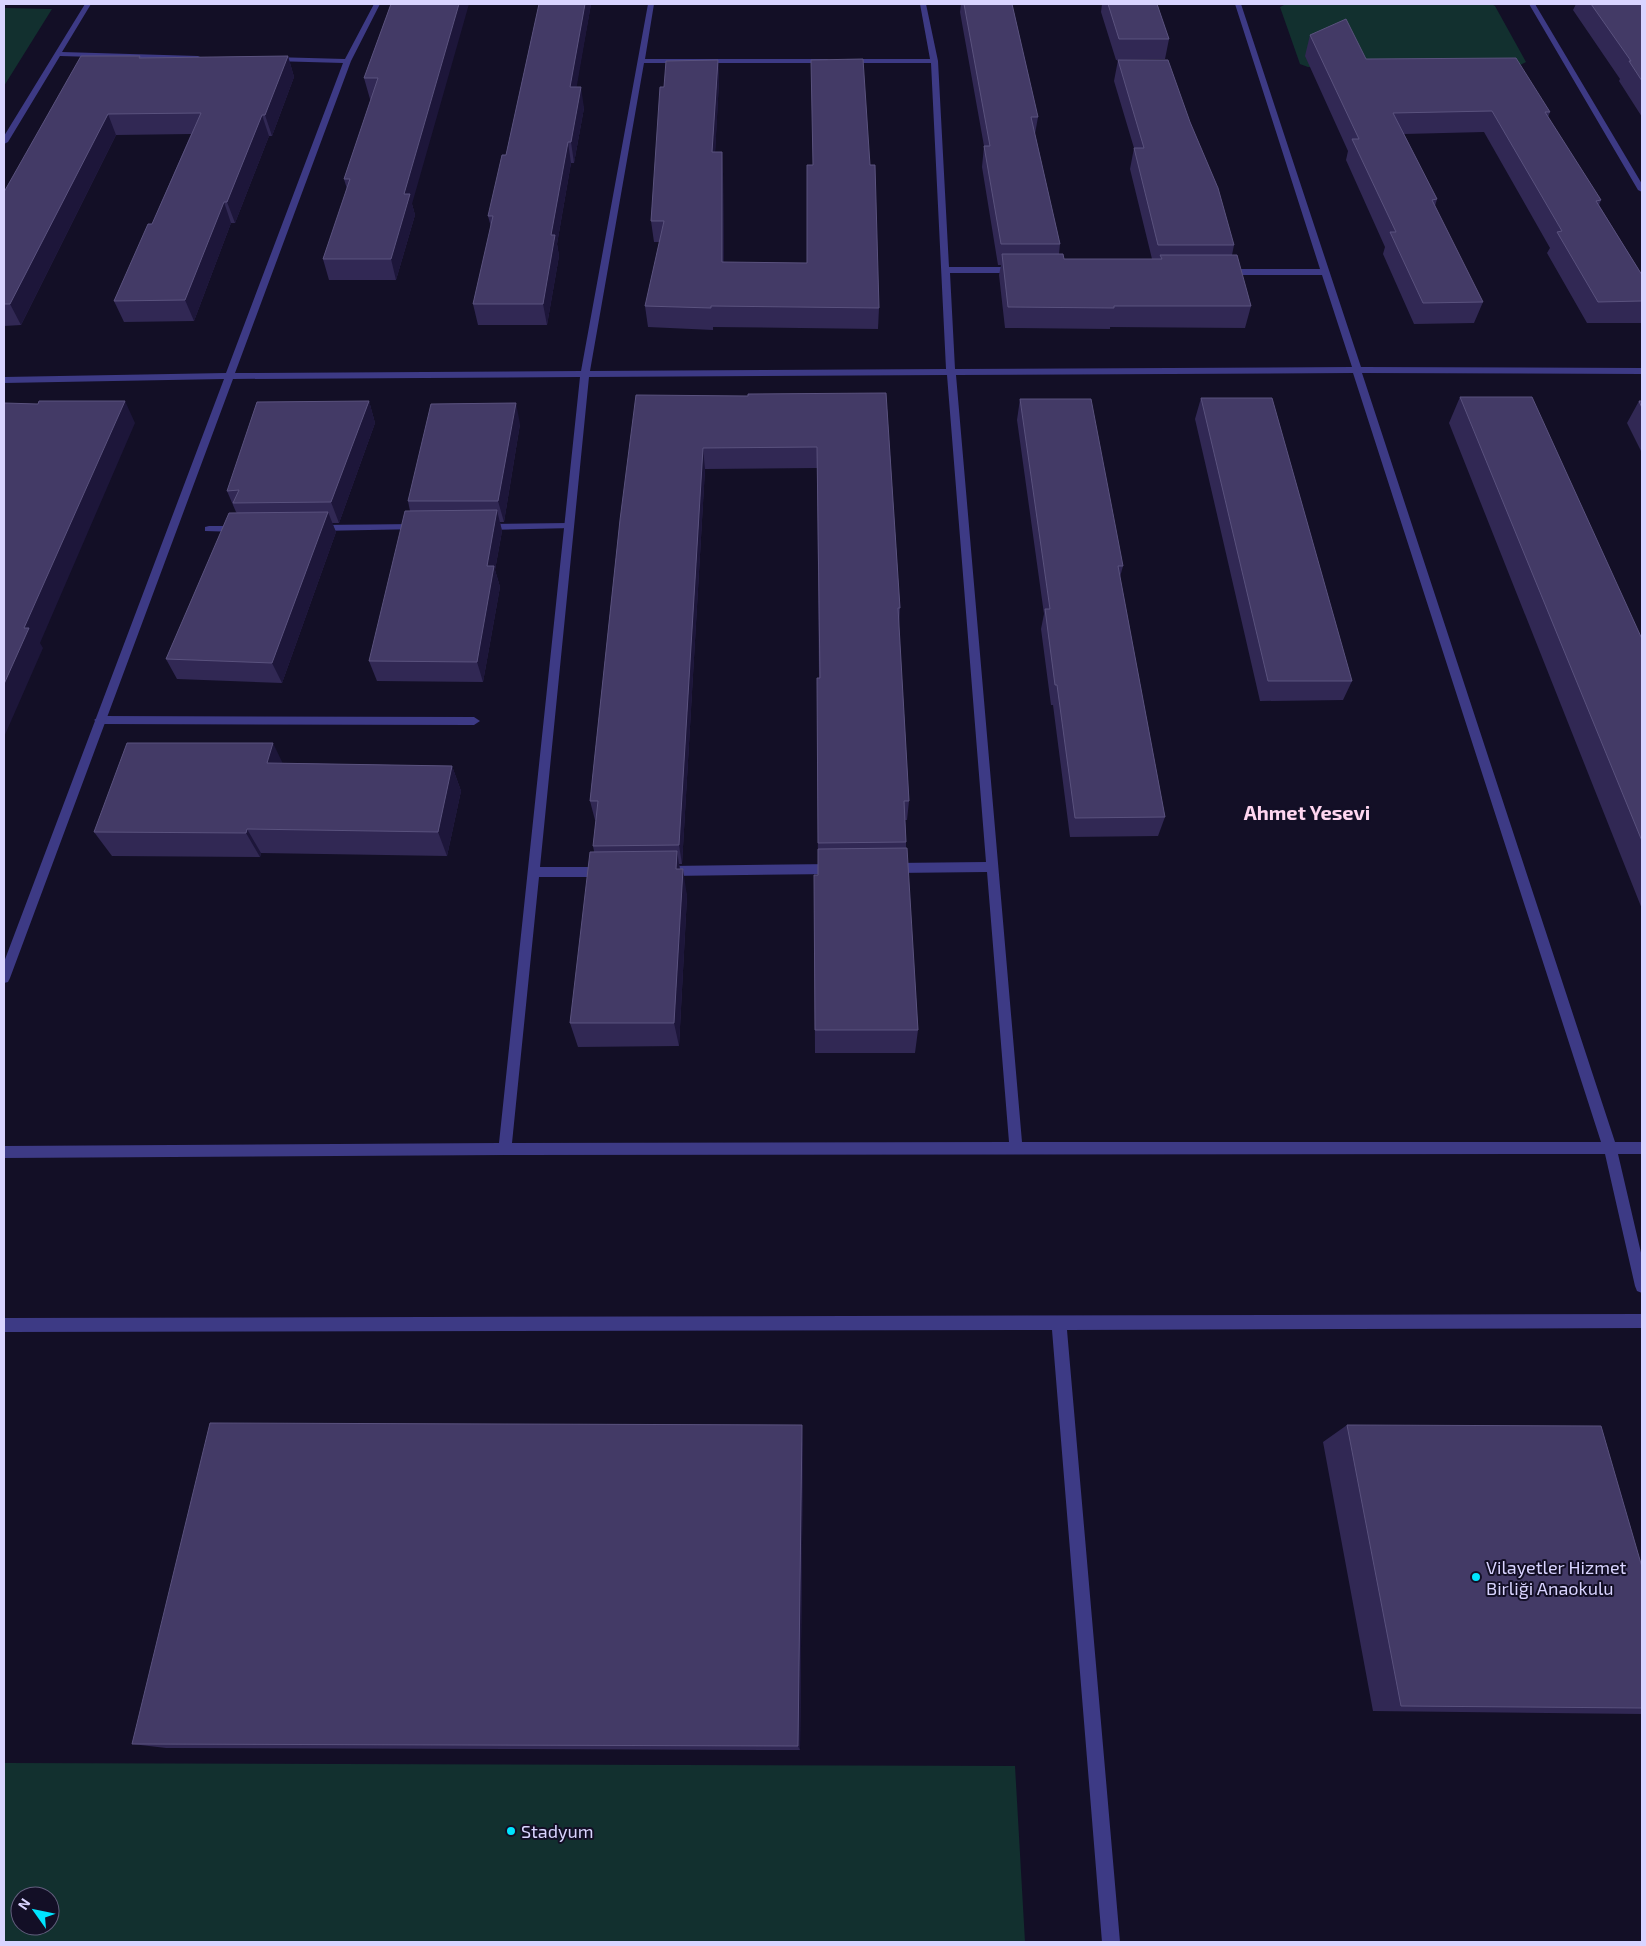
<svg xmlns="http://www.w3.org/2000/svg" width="1646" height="1946" font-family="'Exo 2',sans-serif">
	<rect width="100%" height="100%" fill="#130f26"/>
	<path fill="#12302f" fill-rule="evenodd" d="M1286,4H1491L1495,6L1526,62L1520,65L1308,67L1300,64L1280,7Z
		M4,8L52,9L4,86Z
		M4,1763L1015,1766L1025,1942H4ZM20,1896H50V1926H20Z"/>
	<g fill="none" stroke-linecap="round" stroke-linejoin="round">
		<path fill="#3d3a85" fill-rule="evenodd" d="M569,523L574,526L573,528L484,530L479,527L484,524Z
			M417,524L422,527L421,529L317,531L312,528L317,525Z
			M209,526H239L244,529L239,532L205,531V527Z
			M100,716L474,717L480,721L474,725L100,724L94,720Z"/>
		<path fill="#3d3a85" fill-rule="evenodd" d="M85,4H91L62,52L198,56L202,58L198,60L60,56L8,142L4,144V136Z
			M374,4H380L351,61L235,373L581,371L648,4H654L645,59H827L831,61L827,63H644L590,371L946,369L931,63H847L843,61L847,59H930L920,4H926L938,61L949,267H1016L1020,270L1016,273H950L955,369L1352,367L1322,275H1226L1222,272L1226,269H1320L1235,4H1241L1361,367L1642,368V374L1362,373L1615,1142H1642V1154H1618L1642,1257V1293L1637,1291L1635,1286L1605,1154L505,1155L4,1158V1146L499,1143L580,377L233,379L10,978L8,982L4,983V962L224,379L4,383V377L226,373L343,63L273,61L269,59L273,57L345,59ZM1353,373L1601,1142H1022L956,375ZM947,375L986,862L894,863L890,865L888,868L890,871L894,873L987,872L1009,1142L512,1143L539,877H604L608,875L610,872L608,869L604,867H540L589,377Z
			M1529,4H1535L1642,184V192L1638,190Z
			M834,864L838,866L840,869L838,872L834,874L669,876L665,874L663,871L665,868L669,866Z
			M1642,1314V1328L1067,1330L1120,1942H1102L1052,1330L4,1332V1318Z"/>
	</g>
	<path fill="#312854" d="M391,4L412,204L415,215L396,280H329L323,259L347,189L344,179L371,99H370L364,78Z
		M539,4H591L576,87L584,108L574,163H571L557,244L559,256L547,325H478L473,304L491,227L488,216L506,155Z
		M961,4H1012L1038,117L1035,134L1060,244L1059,254L1064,259H1152L1130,169L1134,148L1114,81L1118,60L1234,245L1232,255L1251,306L1245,328L1110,327V329L1005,328L999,275L1001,265H998L982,167L984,146L960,12Z
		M1102,4H1157L1169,39L1165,59L1116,60L1101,12Z
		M1576,4H1642V117L1619,81L1620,79L1573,10Z
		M1310,35L1366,59L1550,112L1548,117L1601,200L1599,205L1642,275V323H1587L1547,253L1550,248L1484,132L1404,134L1437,199L1435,206L1483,302L1474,323L1414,324L1383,254L1385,247L1346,160L1348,151L1305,56Z
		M288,56L294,77L272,136H269L235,223H231L194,321L124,322L114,301L152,224L191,134L116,135L21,325L4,326V192L141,58Z
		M718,60L719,81L715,152L723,173L724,262L879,308L878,329L713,327V330L648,327L645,306L660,242H654L651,221L664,87Z
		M886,393L900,608L899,628L909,801L907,820H905L906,842V848L918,1030L915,1053H815L814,875H818L817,678H819L817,468L705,469L682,864H679L687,896L679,1046L578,1047L570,1023L594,851L593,846L596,820H595L590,801L620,520L748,396Z
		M1460,397L1642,639V909L1449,423Z
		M1201,398L1352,681L1343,700L1260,701L1195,419Z
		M1020,399L1123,566L1120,577L1165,817L1158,836L1070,837L1053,705H1051L1041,629L1044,614L1017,420Z
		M369,401L375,423L339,523H332L336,532L282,683L177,679L166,659L237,513L236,512L227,491Z
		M1639,401H1642V453L1627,423Z
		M520,424L504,522H500L502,531L495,570L500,587L483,682L377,681L369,661L410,511L408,501Z
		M283,763L452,766L461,791L447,856L261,853L260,857L112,856L94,832Z
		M1347,1425L1642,1567V1714L1373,1711L1323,1442Z
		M803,1442L800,1750L166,1748L132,1744Z"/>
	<path fill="#1d163a" d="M459,4H469L412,204L415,215L396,280L391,259L404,194Z
		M585,4H591L573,108L570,87Z
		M288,56L294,77L272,136L265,115Z
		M718,60L719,81L714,173L712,152Z
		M581,87L584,108L574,163L571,142Z
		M108,114L116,135L21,325L10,304Z
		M262,115L269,136L235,223L227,202Z
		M568,142L571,163L557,244L559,256L547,325L543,304L551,235Z
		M722,152L723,173L724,283L722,262Z
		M224,202L231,223L194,321L185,300Z
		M125,401L135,423L40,643L43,648L4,737V684L24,628Z
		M369,401L375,423L339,523L331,502Z
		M516,403L520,424L504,522L498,501Z
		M703,448L705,469L682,864L679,845Z
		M497,510L502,531L495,570L500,587L483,682L477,662L487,566Z
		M328,512L336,532L282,683L272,663Z
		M273,743L285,768L267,763Z
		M452,766L461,791L447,856L438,832Z
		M247,829L261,853L260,857L246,833Z
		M677,851L681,877L676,869Z
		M683,869L687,896L679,1046L674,1023Z
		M802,1425L803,1442L800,1750L798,1746Z"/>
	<path fill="#433a66" stroke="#5a527e" d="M391,4H459L404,194H410L391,259H323L350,179H344L378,78H364Z
		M539,4H585L570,87H581L571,142H568L551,235H555L543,304H473L493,216H488L502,155H506Z
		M964,4H1012L1038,117H1031L1060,244H1001L984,146H990Z
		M1108,4H1157L1169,39H1119Z
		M1591,4H1642V81L1629,61H1631Z
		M1346,19L1366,59L1516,58L1550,112H1545L1601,200L1596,201L1642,275V301L1598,302L1557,232L1562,231L1492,111L1393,113L1437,199L1432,200L1483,302L1423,303L1390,232H1396L1352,139H1359L1310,35Z
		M81,56H140L139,58L288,56L265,115H262L227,202H224L185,300L114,301L148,224H152L201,113L108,114L10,304H4V192Z
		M863,59L870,165H875L879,308L711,306V308L645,306L664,221H651L660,87H664L666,61L718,60L712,152H722V262L807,263V165H813L811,60Z
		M1118,60H1168L1190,122L1218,188L1234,245H1158L1134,148H1144Z
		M1002,254H1063L1064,259H1162L1160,255H1237L1251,306H1114V308L1008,307Z
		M886,393L900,608H898L909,801H904L906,842L818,843L817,678H820L817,447L703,448L679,845L593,846L598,801H590L620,520L636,395L748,396V394Z
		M1460,397H1532L1642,639V841Z
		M1201,398H1272L1352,681H1268Z
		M1020,399H1091L1123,566H1118L1165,817L1075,818L1057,685H1055L1045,609H1050Z
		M39,401H125L24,628H29L4,684V403L38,404Z
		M369,401L331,502L233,503L239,490L227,491L257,402Z
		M1639,401H1642V408Z
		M516,403L498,501H408L431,404Z
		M497,510L487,566H494L477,662L369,661L405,511Z
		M328,512L272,663L166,659L229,513Z
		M127,743H273L267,763L452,766L438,832L247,829L246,833L94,832Z
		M907,848L918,1030H815L814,875H818V849Z
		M677,851L676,869H683L674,1023H570L590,852Z
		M210,1423L802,1425L798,1746L132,1744Z
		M1347,1425L1601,1426L1642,1567V1708L1401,1706Z"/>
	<g fill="#00e5ff" stroke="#130f26" stroke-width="2">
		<circle cx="1476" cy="1577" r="5"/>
		<circle cx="511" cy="1831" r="5"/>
	</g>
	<g text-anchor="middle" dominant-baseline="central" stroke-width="4" stroke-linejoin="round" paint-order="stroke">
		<g font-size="18" fill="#d9d4ff" stroke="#130f26" text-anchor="start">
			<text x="1486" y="1567">Vilayetler Hizmet<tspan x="1486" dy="21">Birliği Anaokulu</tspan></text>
			<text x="521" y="1831">Stadyum</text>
		</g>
		<g font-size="20" font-weight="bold" fill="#ffd6f0" stroke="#130f26">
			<text x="1307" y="812">Ahmet Yesevi</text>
		</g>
	</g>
	<rect width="1646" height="1946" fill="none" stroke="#d9d4ff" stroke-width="10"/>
	<g transform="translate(35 1911) rotate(303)"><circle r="24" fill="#130f26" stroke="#625e7d"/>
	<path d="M0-4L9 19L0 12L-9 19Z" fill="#00e5ff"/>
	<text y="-8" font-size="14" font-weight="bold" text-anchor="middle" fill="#d9d4ff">N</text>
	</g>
</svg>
